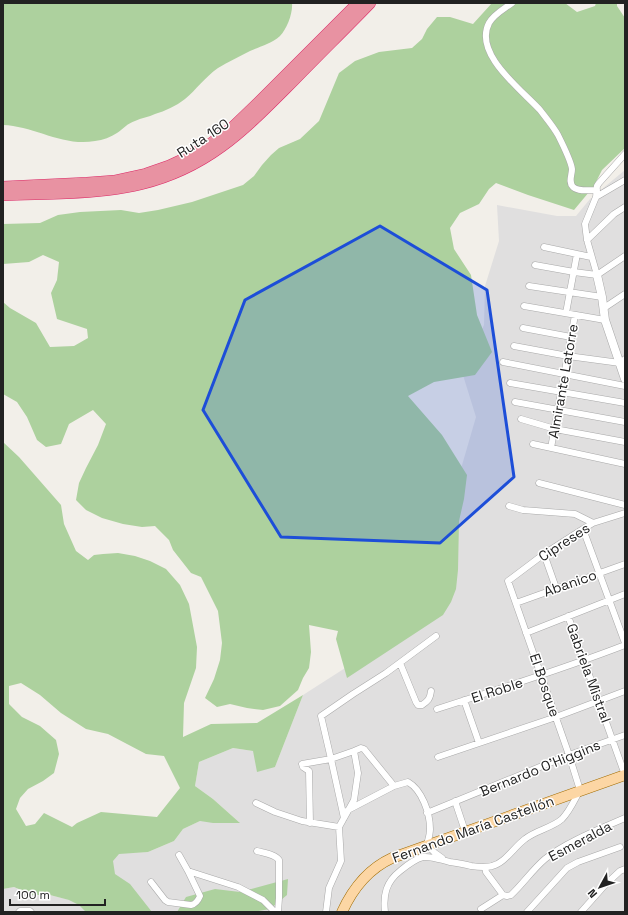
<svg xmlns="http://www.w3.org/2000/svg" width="628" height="915" font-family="'Space Grotesk',sans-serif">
	<rect width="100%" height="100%" fill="#f2efe9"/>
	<path fill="#e0dfdf" d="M625,170V912H3V889L14,887L33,895H50L70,900L112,861L119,853L148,852L174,841L183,829L200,821L239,822L213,799L195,786L199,762L233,748L253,751L275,767L303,695L442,606L458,479L476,417L462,372L484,325L485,286L499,241L497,205L557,216H576L590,199Z"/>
	<path fill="#add19e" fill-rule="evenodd" d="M3,3H292C293,13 287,29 280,36C271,44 261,46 250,51C240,56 228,62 218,68C205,77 196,90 185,99C176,106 165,111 155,114C149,117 141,118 135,121C128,123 123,129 117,133C111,137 103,140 95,141C63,147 34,126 3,125Z
		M492,3H565L577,12L595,6L596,3H617V6L625,18V148L602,170L594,186L574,210L528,195L496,183L489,189L479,204L460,213L450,228L454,249L471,275L477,315L492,352L475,375L434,382L408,396L442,435L467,475L464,499L459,521L458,570L456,589L451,602L443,615L347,678L336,639L338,631L309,625L311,652L309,668L303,678L298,690L280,706L263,710L247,708L230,704L217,707L205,698L214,679L220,660L222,643L218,611L201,577L191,573L173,550L169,540L155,526L142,527L123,524L102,518L86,510L76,500L79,483L86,468L98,445L106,424L93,410L69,424L61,444L46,447L37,440L27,417L17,402L3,394V302L10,308L36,323L50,347L74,346L88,338L87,329L57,319L51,293L57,280L59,262L43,255L29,262L3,264V224L40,223L58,215L80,212L121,210L139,213L158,210L192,202L243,185L254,176L262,165L271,155L279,148L300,139L319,121L339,73L355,61L379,52L412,48L422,39L427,29L437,17H450L473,24Z
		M3,442L19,457L61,505L64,524L76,551L88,560L94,555L103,554L118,553L135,556L150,561L166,569L180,585L189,604L197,647L196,668L184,703L183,737L211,724L257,723L303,695L275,767L257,772L253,751L233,748L199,762L195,786L213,799L240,823H213L200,821L183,829L174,841L148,852L119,854L113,861L115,874L130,884L152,912H86L79,905L69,900L50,895H33L14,887L3,889ZM21,683L40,695L61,713L86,729L108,734L146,754L164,756L180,788L157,817L101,812L77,823L72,827L44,813L35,824L26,826L16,809L20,798L28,789L43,781L54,773L59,754L56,740L40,726L22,717L9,704V686Z
		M288,879L287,895L270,909L253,912H177L186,897L215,889L240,892Z"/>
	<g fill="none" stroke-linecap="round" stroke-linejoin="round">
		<defs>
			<path id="minor" d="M512,3C504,9 494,14 489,23C473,54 522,90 540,110C546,118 553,126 558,135C562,143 571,161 572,169C572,175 568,182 573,187C579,192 590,190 597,190
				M596,197L625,180
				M587,240L614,214L625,207
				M544,247L591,257
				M535,265L574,272L597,275
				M597,275L587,240L585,224L596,197L597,186L599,183L625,154
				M597,275L625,256
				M529,286L602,297
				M524,306L605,320
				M604,308L625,294
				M566,313L577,254
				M523,328L571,337
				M514,346L568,356L620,363L625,359
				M503,362L625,386
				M510,383L625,403
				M515,402L625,422
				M521,419L555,429L625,442
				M533,444L625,464
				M551,448L575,315
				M539,483L625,505
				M509,506L523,510L575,514L593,523
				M583,529L625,643
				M544,554L556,588
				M516,603L625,564
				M568,616L625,775
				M526,633L625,594
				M400,663L416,702L418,705H422C428,701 430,699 431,691
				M464,700L479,743
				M437,709C500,689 563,669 625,645
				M354,751L361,748L364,749L394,786
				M438,757L556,717L625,691
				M455,801L465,831
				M256,803L275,812L302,821L339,827
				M348,810L394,786L408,782C422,790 430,813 430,829C430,835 428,840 427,845L435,853L442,858
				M427,813L569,755L625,735
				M310,823L309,771L303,767L302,764L331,759L344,818
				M257,851C264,853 275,854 279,860V898L278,912
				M485,867L486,872L503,895
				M188,871L238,887L263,900L275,912
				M151,882L165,900L168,902L191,905C196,904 198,901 200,896L188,871L179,855
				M481,909L503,895L507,896L511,895C523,884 532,870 545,859C566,842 600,829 625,818
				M19,912L20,911H30L31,912
				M326,912L329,888L341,861L339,827L354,800L358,773L354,751L331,759L321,716L353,694L386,673L436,636
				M385,912C383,895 386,882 400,871C406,866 415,859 423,857C432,856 441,860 450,862C457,863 464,864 471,866C478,867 485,868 492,866C505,863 514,847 525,839C536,830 552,828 562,819C570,811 575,799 580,790L569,755L508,581L544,554L583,529L593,523L625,513
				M527,912L567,868L578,862L620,847
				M581,912L605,885L620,871L625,869"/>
			<path id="tertiary" d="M597,275L602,297L605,320L625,379"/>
			<path id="primary" d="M342,912C353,888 368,869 392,858L625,775"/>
			<path id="motorway" d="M3,187L87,183L114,181L146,174L169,166L184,159L209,145L233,127L259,102L358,3
				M3,195C24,194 45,194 66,193C92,192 117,190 141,184C210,167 246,128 294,80C319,54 345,29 370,3"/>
		</defs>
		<use href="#minor" stroke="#a9a9a9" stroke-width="7"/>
		<use href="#tertiary" stroke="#a9a9a9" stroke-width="9"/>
		<use href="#primary" stroke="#a06b00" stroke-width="11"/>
		<use href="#motorway" stroke="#dc2a67" stroke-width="12"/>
		<use href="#minor" stroke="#fff" stroke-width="6"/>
		<use href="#tertiary" stroke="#fff" stroke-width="8"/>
		<use href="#primary" stroke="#fcd6a4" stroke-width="10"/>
		<use href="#motorway" stroke="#e892a2" stroke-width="11"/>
	</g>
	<path fill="#1d4ed8" fill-opacity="0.2" stroke="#1d4ed8" stroke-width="3" stroke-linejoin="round" d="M380,226L487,290L514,477L440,543L281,537L203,410L245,300Z"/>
	<g text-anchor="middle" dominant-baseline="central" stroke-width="3" stroke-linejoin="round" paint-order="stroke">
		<g font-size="14" fill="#222" stroke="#fff">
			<text transform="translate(203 138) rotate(-33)">Ruta 160</text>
			<text transform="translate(563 381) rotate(-80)">Almirante Latorre</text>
			<text transform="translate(564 542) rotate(-33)">Cipreses</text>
			<text transform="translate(570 583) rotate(-19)">Abanico</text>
			<text transform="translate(589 673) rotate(70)">Gabriela Mistral</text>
			<text transform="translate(545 685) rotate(71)">El Bosque</text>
			<text transform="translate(497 690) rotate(-18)">El Roble</text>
			<text transform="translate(540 768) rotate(-22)">Bernardo O'Higgins</text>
			<text transform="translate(473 829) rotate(-20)">Fernando María Castellón</text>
			<text transform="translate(580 841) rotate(-28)">Esmeralda</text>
		</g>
	</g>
	<rect width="628" height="915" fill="none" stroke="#222222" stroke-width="8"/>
	<g transform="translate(600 887) rotate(230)" stroke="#ffffff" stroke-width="3" paint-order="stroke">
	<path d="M0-3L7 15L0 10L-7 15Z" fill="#222222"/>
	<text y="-6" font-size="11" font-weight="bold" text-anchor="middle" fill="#222222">N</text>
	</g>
	<path d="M10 899v6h95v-6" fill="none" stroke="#222222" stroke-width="2"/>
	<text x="16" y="899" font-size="12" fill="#222222" stroke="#ffffff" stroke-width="3" paint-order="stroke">100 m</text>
</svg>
